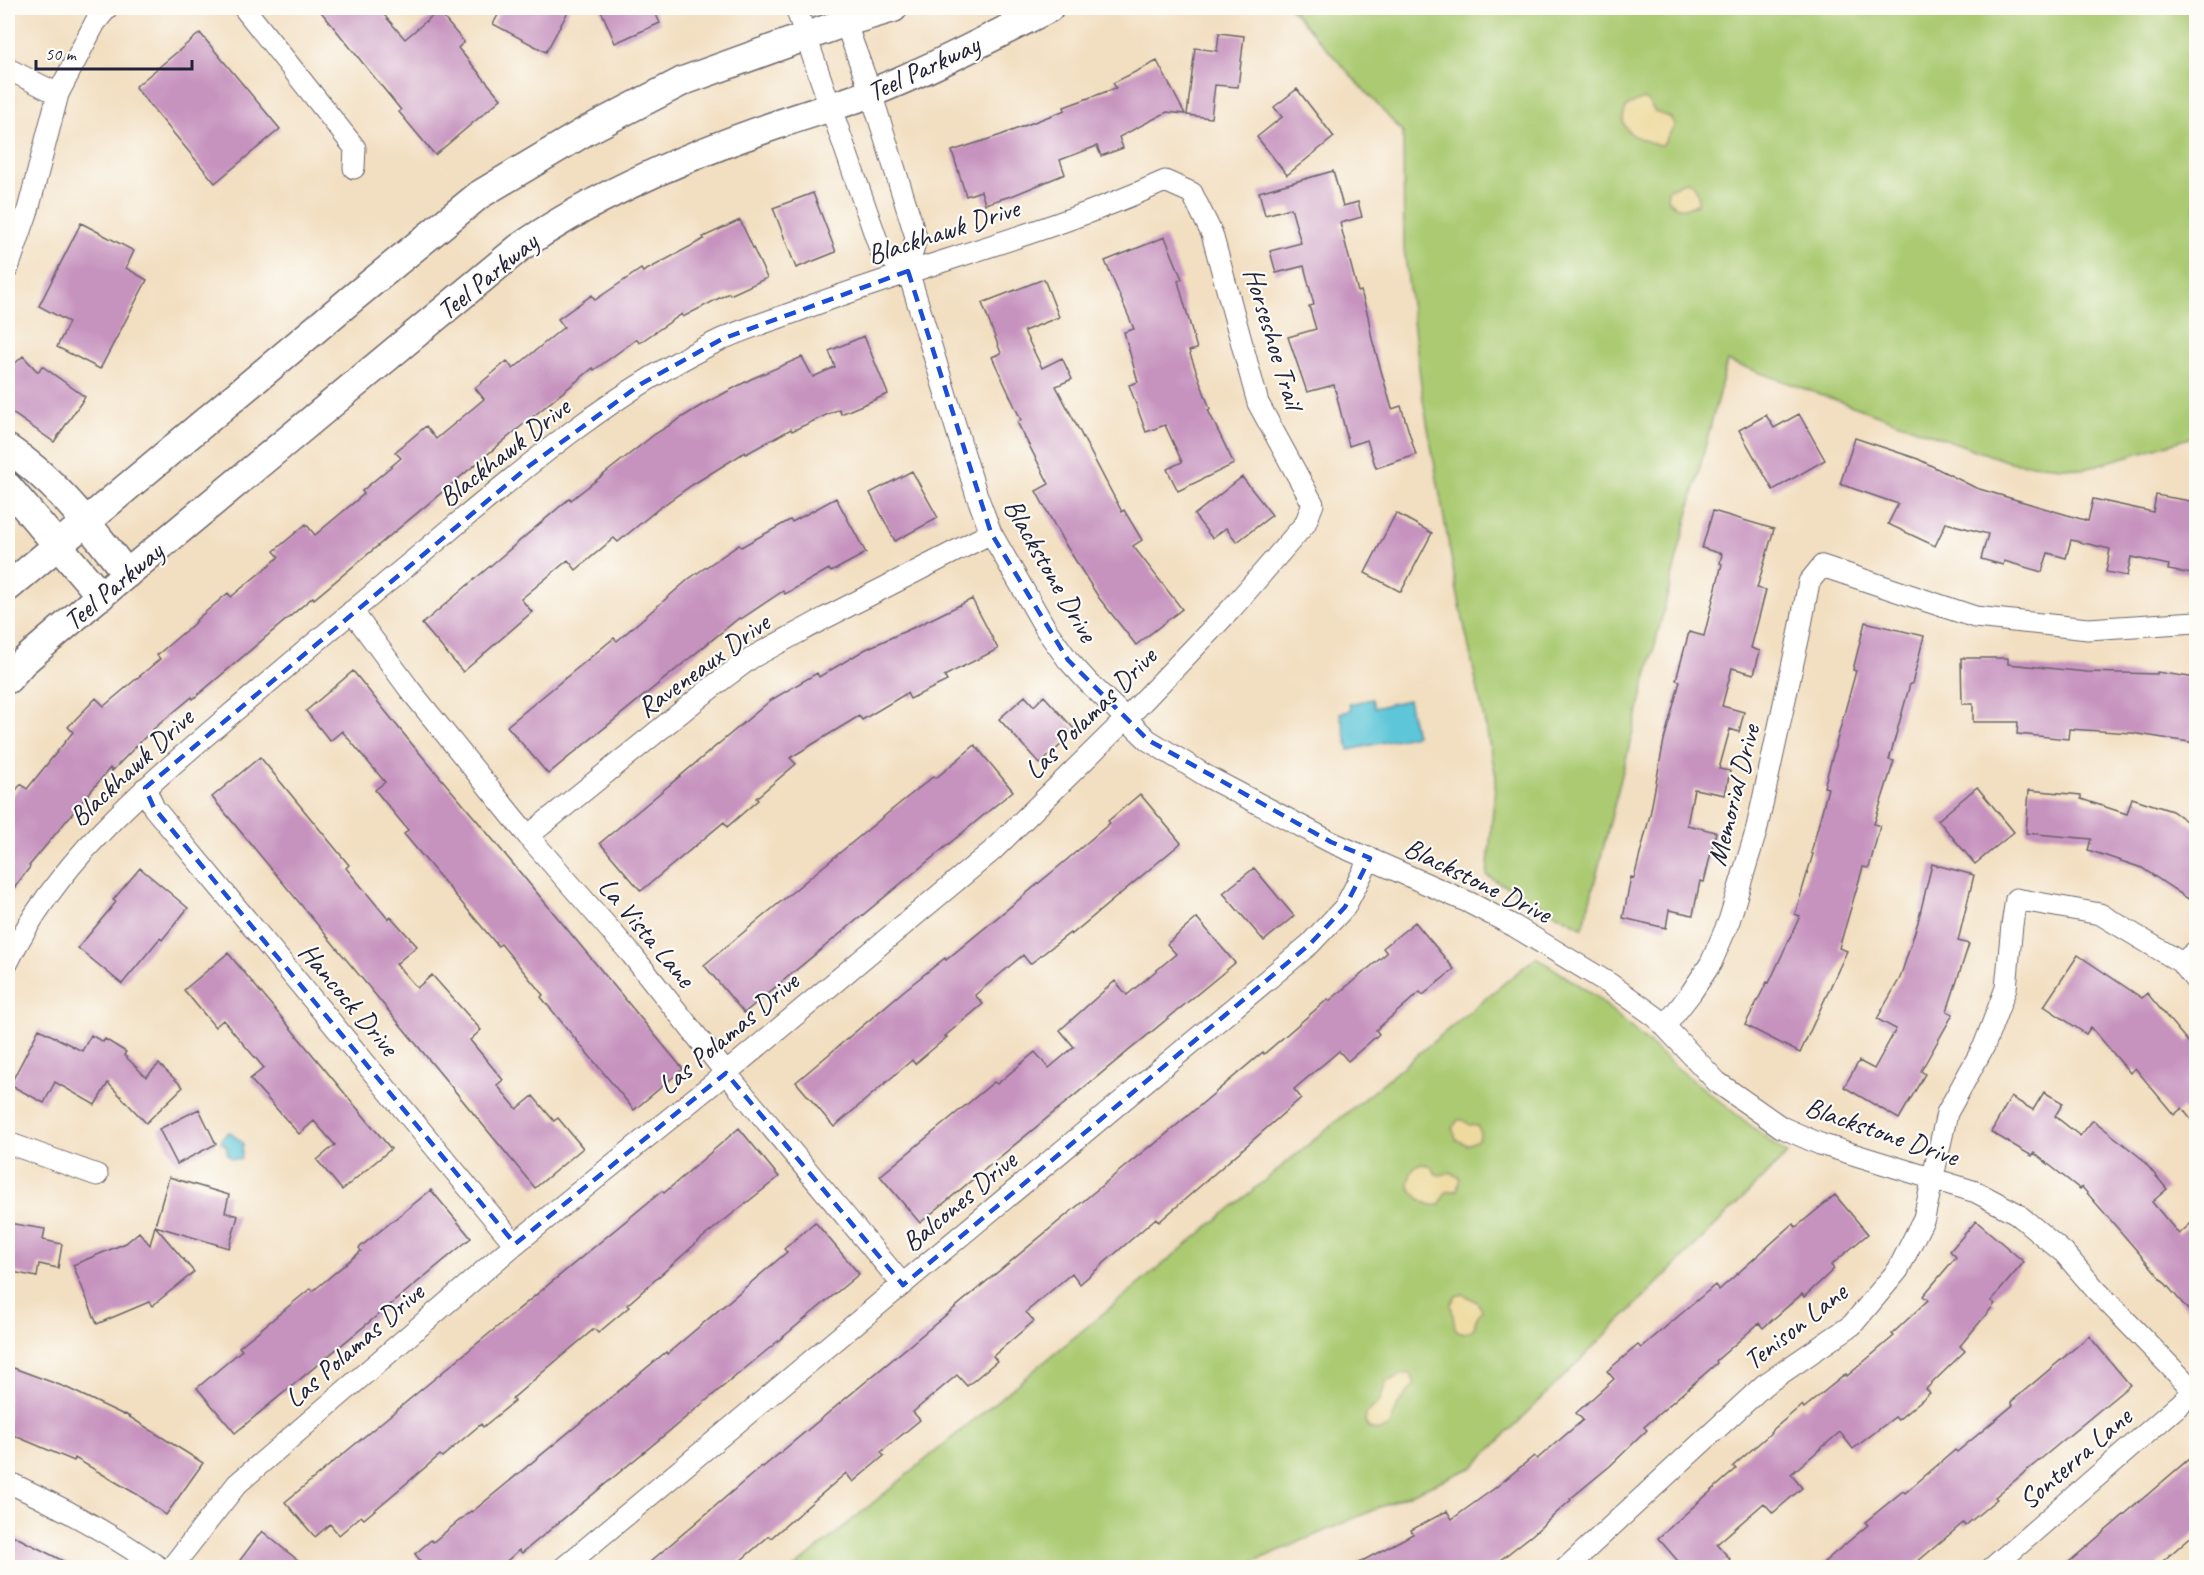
<svg xmlns="http://www.w3.org/2000/svg" width="2204" height="1575" font-family="Caveat,sans-serif">
	<rect width="100%" height="100%" fill="#fdfcf7"/>
	<filter id="ink" filterUnits="userSpaceOnUse"><feTurbulence type="fractalNoise" baseFrequency=".0167" numOctaves="2"/><feDisplacementMap in="SourceGraphic" scale="12" xChannelSelector="R" yChannelSelector="G"/><feConvolveMatrix kernelMatrix="1 2 1 2 8 2 1 2 1" color-interpolation-filters="sRGB"/></filter>
	<filter id="wash" filterUnits="userSpaceOnUse"><feTurbulence type="fractalNoise" baseFrequency=".008" numOctaves="4" result="noise"/><feDisplacementMap in="SourceGraphic" scale="24" xChannelSelector="R" yChannelSelector="G"/><feGaussianBlur stdDeviation="1.35" result="paint"/><feColorMatrix in="noise" values="0 0 0 0 0 0 0 0 0 0 0 0 0 0 0 0 0 1.4 0 .05"/><feComposite in="paint" operator="in"/></filter>
	<g filter="url(#wash)">
		<rect width="100%" height="100%" fill="#f2dec0"/>
		<path fill="#abca72" stroke="#667656" stroke-width="1.5" d="M1290,8H2196V436L2084,469L2009,462L1727,361L1583,928L1487,876L1496,776L1457,591L1423,400L1404,249L1403,133Z
			M1536,957L1594,995L1671,1063L1787,1154L1473,1467L1241,1567L794,1568Z"/>
		<path fill="#eeda9e" stroke="#887e6c" stroke-width="1.5" d="M1644,99L1649,102L1655,112C1665,117 1673,114 1674,127L1663,144L1660,145C1640,140 1613,132 1627,106Z
			M1686,181C1696,183 1700,195 1697,204C1687,210 1675,209 1667,199L1668,190Z
			M1458,1120H1463L1470,1125L1477,1126L1481,1133L1478,1140L1467,1145L1457,1140L1452,1128Z
			M1424,1164L1431,1166L1436,1174L1441,1175L1450,1172L1460,1178L1457,1190L1446,1192L1439,1205C1426,1207 1416,1197 1409,1187C1409,1176 1411,1165 1424,1164Z
			M1463,1294L1477,1302L1482,1310L1476,1319L1474,1328C1468,1333 1461,1335 1455,1328L1451,1304L1456,1296Z
			M1403,1374H1411L1415,1384L1399,1403L1389,1427L1378,1431L1369,1428L1365,1422L1366,1414L1380,1401L1386,1382Z"/>
		<path fill="#5dc6d8" stroke="#40748a" stroke-width="1.5" d="M1372,699L1374,708L1408,700L1416,735L1349,750L1340,713L1351,710L1349,704Z
			M229,1132L243,1143L241,1159H232L228,1155L226,1145L221,1143L222,1138Z"/>
		<g id="blocks">
			<path fill="#c692be" d="M318,8H378L405,39L438,11L464,42L458,48L501,99L435,155L399,112L401,110Z
				M502,8H570L546,52L493,24Z
				M600,8H653L660,23L615,43Z
				M200,33L280,129L215,183L135,87Z
				M1219,33L1244,36L1238,87L1215,85L1211,118L1187,115L1195,48L1217,51Z
				M1157,61L1185,114L1167,112L1119,137L1123,148L1101,156L1097,146L1060,160L1065,174L1014,195L985,204L981,191L966,196L952,151L1001,135L1065,110L1064,107L1116,88L1113,83Z
				M1297,89L1334,137L1287,175L1257,137L1282,117L1274,107Z
				M1333,171L1343,206L1358,202L1362,217L1340,223L1358,292L1361,291L1368,316L1372,339L1392,409L1401,406L1416,455L1376,468L1367,440L1349,446L1334,385L1307,392L1288,337L1316,329L1309,306L1314,305L1304,266L1276,273L1270,251L1301,243L1291,208L1265,215L1259,192Z
				M813,193L836,252L796,268L773,208Z
				M740,220L767,278L730,295L729,293L683,317L682,314L639,343L637,339L594,370L593,368L525,423L314,599L313,597L193,699L192,697L151,731L112,771L110,768L29,866L30,867L8,896V800L21,784L27,789L73,732L68,727L96,698L104,706L160,659L157,655L197,621L196,620L228,593L231,597L279,557L274,551L306,524L315,535L364,494L362,491L401,458L395,452L426,426L436,439L484,399L475,388L507,361L513,369L564,327L558,319L592,295L595,300L641,269L643,272L704,239L703,237Z
				M81,223L134,251L126,268L147,280L100,369L57,347L69,322L39,306Z
				M1165,237L1182,279L1178,281L1197,349L1189,351L1210,409L1208,410L1234,464L1178,491L1167,469L1182,462L1165,425L1146,432L1129,385L1138,382L1124,332L1134,329L1105,261Z
				M1044,279L1059,317L1024,331L1042,368L1062,358L1072,379L1056,386L1122,512L1124,510L1142,540L1133,546L1182,609L1136,645L1099,598L1062,539L1036,491L1049,484L1017,422L1021,420L992,357L1001,353L982,303Z
				M864,336L888,394L841,414L839,409L792,431L791,429L746,454L745,452L692,485L658,509L618,542L614,538L576,570L568,560L521,599L532,612L463,672L422,624L570,498L571,500L655,434L702,405L751,379L802,357L813,377L835,367L829,351Z
				M23,356L38,372L42,366L85,397L54,442L8,410V370Z
				M1799,414L1825,460L1773,490L1739,430L1766,415L1774,428Z
				M1855,438L1918,459L1976,488L2088,521L2093,499L2153,512L2156,495L2196,502V546L2191,574L2168,570L2169,565L2131,557L2127,576L2106,572L2110,549L2071,540L2066,558L2048,553L2042,572L2004,561L2003,565L1981,559L1988,534L1946,523L1935,546L1888,524L1898,504L1840,484Z
				M912,471L938,518L895,541L870,493Z
				M1242,477L1272,515L1237,542L1226,528L1212,538L1194,515Z
				M836,498L866,553L831,572L829,569L785,594L783,591L741,619L739,618L548,774L507,726L614,638L617,641L690,578L739,545L741,547L790,520L792,522Z
				M1713,511L1774,529L1757,588L1766,590L1751,648L1760,651L1754,674L1732,668L1722,706L1744,712L1739,732L1730,729L1719,769L1730,771L1725,795L1694,789L1687,825L1716,832L1704,882L1700,881L1693,915L1669,910L1666,928L1623,918L1631,877L1634,878L1650,815L1664,740L1680,681L1676,680L1689,632L1704,636L1722,564L1720,563L1722,554L1702,548Z
				M1396,513L1432,533L1401,592L1365,573Z
				M972,599L998,649L944,676L947,681L910,699L907,693L862,720L859,716L790,758L796,764L756,798L758,800L727,827L724,822L641,891L600,843L771,700L817,673L819,677L866,649L919,625Z
				M1865,622L1924,636L1912,684H1910L1889,760L1894,761L1874,824L1880,826L1869,868L1863,867L1839,948L1847,951L1800,1053L1745,1025L1767,982L1769,983L1800,916L1795,914L1813,854L1811,853L1828,788L1824,787L1856,671L1853,670Z
				M1961,658H2008V664L2087,672L2157,674V672L2196,678V743L2132,733L2069,729L2068,739L2017,734L2018,722H1973V704H1962Z
				M353,671L411,743L479,823L683,1069L634,1110L541,997L543,995L501,944L498,946L404,834L408,830L375,790L385,782L342,731L330,741L306,711Z
				M1025,696L1034,706L1044,696L1076,731L1040,764L999,719Z
				M975,745L1013,791L744,1013L704,965L894,808L934,776L936,778Z
				M260,757L349,865L346,868L388,919L391,917L417,946L396,964L417,988L432,975L481,1030L470,1040L503,1080L497,1085L517,1109L533,1096L554,1121L558,1118L583,1148L535,1188L212,797Z
				M1977,787L2014,832L1975,864L1938,820Z
				M2029,790L2081,795V799L2127,814L2132,798L2172,811L2196,828V904L2142,868L2088,850L2091,839L2026,833Z
				M1140,794L1181,843L1071,935L1070,933L1030,964L1023,955L975,995L983,1004L945,1036L947,1037L915,1064L912,1060L834,1127L796,1082L906,989L945,958L946,960L1063,863L1110,823L1108,821Z
				M1932,864L1974,875L1958,941L1969,944L1947,1011L1953,1014L1921,1071L1925,1074L1899,1119L1844,1087L1859,1061L1874,1069L1896,1029L1877,1019L1900,978L1918,922Z
				M140,868L188,908L162,940L160,938L122,984L78,948L116,902L113,900Z
				M1254,868L1294,916L1264,941L1223,893Z
				M1197,918L1235,963L920,1223L880,1176L994,1082L997,1084L1035,1052L1049,1068L1074,1047L1060,1030L1115,981L1127,995L1176,954L1167,944Z
				M1415,922L1454,969L1423,995L1420,992L1376,1030L1379,1034L1348,1061L1339,1051L1294,1089L1301,1098L1159,1222L1156,1218L1080,1284L1072,1273L1026,1312L1034,1321L993,1356L997,1361L967,1386L957,1375L913,1412L920,1420L881,1452L884,1456L853,1482L846,1473L771,1538L769,1536L732,1568H643L762,1466L763,1467L1111,1178L1150,1146L1151,1147L1263,1052L1264,1054L1328,999L1329,1001L1387,953L1383,948Z
				M228,953L391,1149L342,1190L317,1160L335,1145L314,1121L299,1134L250,1079L264,1068L223,1020L215,1027L184,990Z
				M2078,955L2142,998L2147,993L2188,1042L2196,1035V1126L2182,1108L2174,1115L2135,1068L2130,1073L2091,1027L2086,1034L2044,1006Z
				M39,1029L82,1051L91,1035L103,1042L105,1039L126,1052L124,1055L146,1077L159,1064L183,1087L146,1123L108,1083L95,1105L55,1082L44,1103L10,1085Z
				M2044,1092L2063,1103L2055,1116L2080,1136L2093,1120L2141,1158L2167,1189L2152,1202L2179,1234L2196,1219V1319L2082,1187L2080,1189L2034,1153L2032,1156L1991,1132L2011,1097L2033,1110Z
				M199,1109L216,1144L177,1164L159,1129Z
				M739,1128L779,1177L702,1238L627,1305L629,1307L598,1333L594,1329L550,1366L512,1399L515,1401L483,1427L481,1424L442,1457L440,1455L364,1519L361,1516L339,1535L330,1524L315,1537L285,1502L662,1191L664,1193Z
				M169,1177L229,1195L225,1212L238,1216L229,1248L155,1226Z
				M431,1190L471,1238L235,1433L197,1388L242,1350L239,1347L311,1288L313,1291L361,1251L359,1248Z
				M1835,1195L1868,1234L1831,1265L1834,1269L1804,1297L1802,1294L1763,1328L1759,1323L1716,1361L1717,1363L1644,1427L1647,1430L1610,1466L1570,1499L1571,1500L1532,1535L1490,1568H1349L1413,1534L1411,1530L1447,1511L1452,1519L1495,1488L1534,1456L1537,1459L1583,1420L1576,1413L1614,1379L1607,1371L1638,1345L1641,1348L1715,1285L1719,1290L1793,1224L1796,1227Z
				M1976,1221L2024,1262L1991,1301L1995,1304L1960,1346L1965,1351L1926,1389L1930,1393L1898,1420L1895,1417L1853,1449L1840,1432L1791,1474L1802,1488L1773,1513L1764,1503L1717,1544L1730,1559L1720,1568H1684L1658,1538L1736,1469L1733,1466L1771,1433L1770,1432L1802,1405L1804,1408L1846,1374L1847,1376L1894,1336L1892,1334L1928,1300L1923,1296L1956,1257L1950,1251Z
				M815,1222L859,1274L522,1553L519,1550L499,1568H426L415,1554L431,1540L433,1542L471,1511L472,1512L666,1352L667,1354L787,1252L784,1249Z
				M8,1223L45,1229L43,1240L62,1244L58,1268L39,1264L37,1277L8,1271Z
				M155,1226L194,1272L152,1306L149,1302L97,1324L73,1265L126,1243L139,1232L150,1245Z
				M2089,1336L2130,1385L1995,1497L1997,1499L1965,1526L1963,1523L1910,1568H1817L1868,1525L1865,1522L1903,1491L1905,1493L1955,1450L1957,1452L2013,1405L2011,1402Z
				M8,1366L65,1387L124,1415L125,1414L203,1463L166,1515L138,1495L75,1458L74,1461L8,1433Z
				M2196,1453V1532L2155,1568H2062Z
				M262,1531L285,1550L308,1568H234Z
				M14,1536L77,1568H8V1549Z"/>
		</g>
	</g>
	<g filter="url(#ink)">
		<use href="#blocks" fill-opacity="0" stroke="#6b646a" stroke-width="1.5"/>
		<g fill="none" stroke-linecap="round" stroke-linejoin="round">
			<defs>
				<path id="street" d="M244,8L355,148L354,168
					M796,8L881,252L908,271
					M840,8L871,93L916,237L908,271L976,493L991,533L1047,631L1068,660L1088,682L1148,740L1208,777L1331,842L1468,902L1514,926L1610,984L1656,1017L1717,1082L1781,1127L1820,1144L1976,1192L2016,1213L2064,1253L2096,1290L2196,1393
					M8,69L58,94
					M8,268L28,210L58,94L95,23L107,8
					M352,611L410,690L528,836L632,955L726,1073L903,1285
					M145,788L154,808L515,1244
					M528,836L716,684L751,658L825,618L991,533
					M8,962C57,860 147,786 231,714C282,671 333,627 385,584C490,498 596,399 720,340C746,328 774,320 800,310C921,264 1048,234 1165,181L1192,193L1212,234L1258,403L1313,504L1305,524L1232,608L1126,719L992,851L726,1073L515,1244L237,1484L171,1568
					M2182,963L2196,951
					M1666,1025L1691,993L1711,963L1729,921L1756,832L1799,635L1809,582L1822,566L1975,617L2088,629L2196,622
					M8,1143L97,1175
					M8,1482C62,1507 110,1533 160,1568
					M563,1568L1310,944L1345,907L1370,858
					M1566,1568L1764,1385L1852,1325L1898,1270L1924,1218L1947,1113L1984,1046L2006,988L2012,925L2016,899L2100,914L2182,963L2196,981
					M1992,1568L2195,1391"/>
				<path id="secondary" d="M8,449C57,481 91,528 127,574
					M8,487L101,596
					M8,587L354,297L479,195L586,131L683,81L846,22L893,8
					M8,679L22,663L88,606L519,248C598,193 691,154 782,123C811,113 840,105 868,94C930,70 990,38 1049,8"/>
			</defs>
			<use href="#street" stroke="#6b646a" stroke-width="23"/>
			<use href="#secondary" stroke="#6b646a" stroke-width="31"/>
			<use href="#street" stroke="#fff" stroke-width="21"/>
			<use href="#secondary" stroke="#fff" stroke-width="28"/>
		</g>
	</g>
	<path fill="none" stroke="#1d4ed8" stroke-width="4.5" stroke-dasharray="12 8" stroke-linejoin="round" d="M908,271L991,533L1068,660L1148,740L1331,842L1370,858L1345,907L1310,944L903,1285L726,1073L515,1244L154,808L145,788L529,466L641,384L722,339Z"/>
	<g text-anchor="middle" dominant-baseline="central" stroke-width="4.5" stroke-linejoin="round" paint-order="stroke">
		<g font-size="28" fill="#22223b" stroke="#fdfcf7">
			<text transform="translate(923 68) rotate(-25)">Teel Parkway</text>
			<text transform="translate(943 231) rotate(-18)">Blackhawk Drive</text>
			<text transform="translate(487 276) rotate(-39)">Teel Parkway</text>
			<text transform="translate(1274 338) rotate(73)">Horseshoe Trail</text>
			<text transform="translate(504 452) rotate(-38)">Blackhawk Drive</text>
			<text transform="translate(1051 570) rotate(60)">Blackstone Drive</text>
			<text transform="translate(113 586) rotate(-40)">Teel Parkway</text>
			<text transform="translate(703 665) rotate(-36)">Raveneaux Drive</text>
			<text transform="translate(1090 713) rotate(-45)">Las Polamas Drive</text>
			<text transform="translate(131 767) rotate(-43)">Blackhawk Drive</text>
			<text transform="translate(1733 795) rotate(-76)">Memorial Drive</text>
			<text transform="translate(1478 880) rotate(26)">Blackstone Drive</text>
			<text transform="translate(647 932) rotate(50)">La Vista Lane</text>
			<text transform="translate(349 999) rotate(50)">Hancock Drive</text>
			<text transform="translate(728 1033) rotate(-40)">Las Polamas Drive</text>
			<text transform="translate(1882 1131) rotate(19)">Blackstone Drive</text>
			<text transform="translate(959 1201) rotate(-40)">Balcones Drive</text>
			<text transform="translate(1795 1326) rotate(-38)">Tenison Lane</text>
			<text transform="translate(354 1345) rotate(-41)">Las Polamas Drive</text>
			<text transform="translate(2075 1458) rotate(-41)">Sonterra Lane</text>
		</g>
	</g>
	<rect width="2204" height="1575" fill="none" stroke="#fdfcf7" stroke-width="30"/>
	<path d="M36 60v9h156v-9" fill="none" stroke="#22223b" stroke-width="3"/>
	<text x="45" y="60" font-size="18" fill="#22223b" stroke="#fdfcf7" stroke-width="4.5" paint-order="stroke">50 m</text>
</svg>
